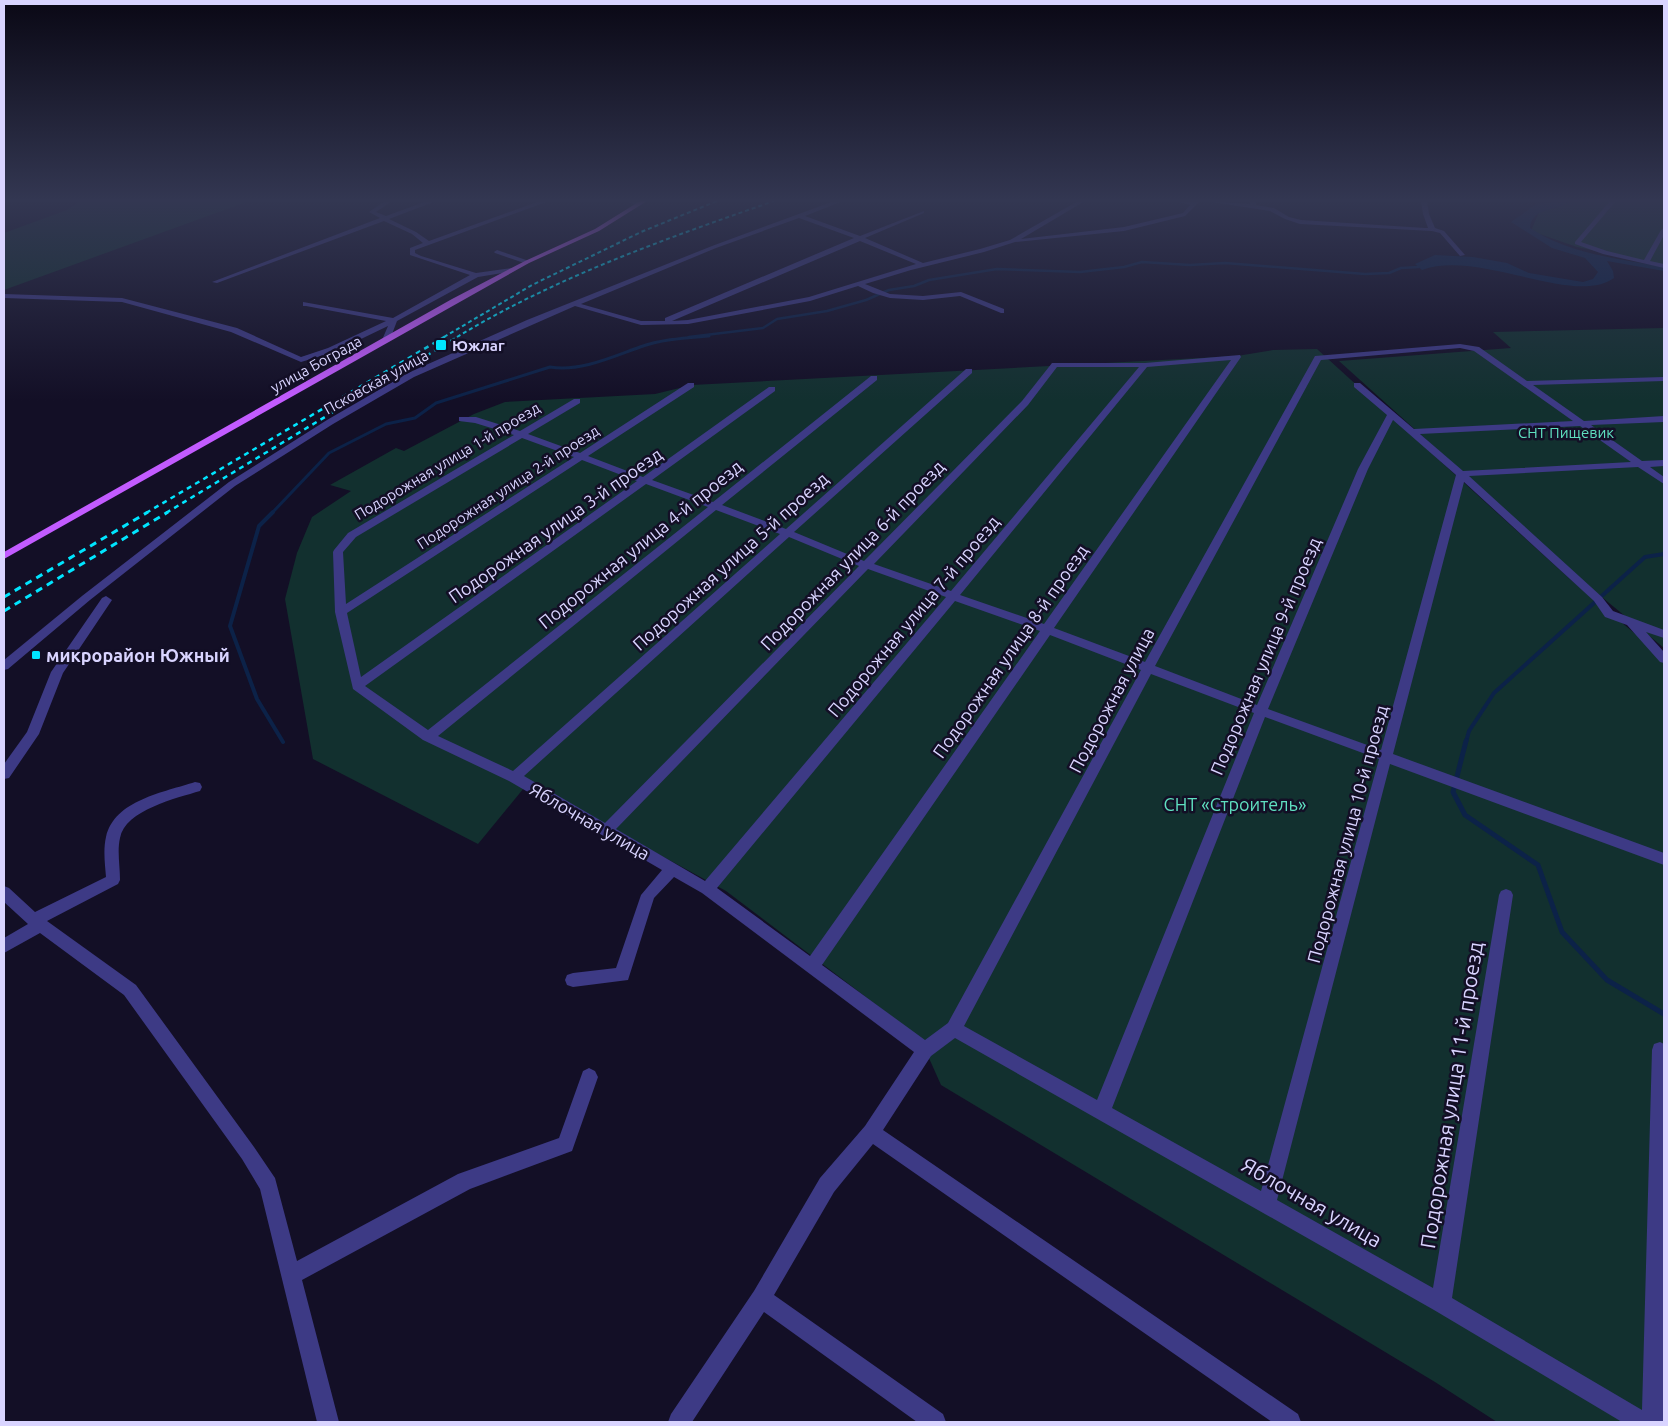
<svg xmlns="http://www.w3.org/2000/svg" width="1668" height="1426" font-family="Ubuntu,sans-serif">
	<rect width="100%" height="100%" fill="#130f26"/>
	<path fill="#12302f" d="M79,201H249L4,290V233L67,210Z
		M1567,201H1664V265L1577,247L1531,231L1539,212L1558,207Z
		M1664,328V648L1592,589L1339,361L1511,348L1493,332Z
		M1317,349L1571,580L1664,658V1422H1497L1435,1382L941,1085L920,1038L726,891L528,783L478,844L313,759L285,599L297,553L312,517L351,491L330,485L396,448L404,451L474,414L505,402L655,394L692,385L1237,356L1273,350Z"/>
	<path fill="#0c2248" d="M1557,201H1571C1559,212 1532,205 1530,228C1569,254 1619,259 1664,267V271L1607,261L1613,271L1614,278C1574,307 1479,249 1422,270L1415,264L1435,255L1473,257L1507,263L1529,273L1583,282L1593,279L1598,272L1585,258L1552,248L1511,222L1537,204Z"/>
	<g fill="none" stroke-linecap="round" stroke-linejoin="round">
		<path stroke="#0c2248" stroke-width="2.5" d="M689,337L763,328L777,319L827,311L866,300L889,290L914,286L929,280L997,269L1080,272L1124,267L1142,262L1190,265L1225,263L1365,274L1389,273L1401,268L1419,267"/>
		<path stroke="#0c2248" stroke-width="3" d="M272,513L329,453L386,424L415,418L436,403L550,367C580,372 612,357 640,347C663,339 686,338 709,336"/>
		<path stroke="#0c2248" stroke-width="4" d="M273,512L259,526L230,626L257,699L283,742
			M1466,742L1469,731L1494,693L1645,557L1664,554"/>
		<path stroke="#0c2248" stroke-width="5" d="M1466,741L1453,792L1465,815L1538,865L1562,932L1607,980L1664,1014"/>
		<path fill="#3d3a85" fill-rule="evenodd" d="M385,201H392L376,212L386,216L427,201H436L389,219L416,232L429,241L540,201H549L415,250V253L421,256L476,273L512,268L514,269V271L478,277L397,321L389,342L382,340L388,326L334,352L301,362L231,332L122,302L4,298V294L122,298L237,328L301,357L328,348L386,321L306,306H303V302L393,318L470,275L410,255V248L423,243L412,234L384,221L217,283L212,282L380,218L369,212Z
			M625,201H635L642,204L639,206Z
			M834,201H843L805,216L860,236L924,211V213L865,238L923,263L980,249L1010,240L1078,201H1085L1021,239L1124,227L1183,213L1190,205L1176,201H1200L1185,216L1124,231L1015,242L984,252L911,270L865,284L890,294L923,296L961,292L1004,309V313H1001L960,296L923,300L890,298L873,293L858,286L810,301L688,324L641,325L575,306L414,377L333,424L235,486L90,600L8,669L4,670V660L82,596L229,482L327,420L408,373L527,320L712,246ZM799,218L854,238L665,318V321H641L581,304L716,248ZM860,241L916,264L809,297L688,320L672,321Z
			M1205,201L1250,204V201H1256V205L1274,208L1289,217L1301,220L1425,228H1428L1423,214L1421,201H1427L1429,214L1435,228L1444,231L1465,255L1460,256L1440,233L1432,231L1300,224L1285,219L1270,211Z
			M1610,201H1616L1581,242L1607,251L1644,260L1661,230L1664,228V235L1650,261L1664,264V268L1603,254L1575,244V242Z
			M497,250L529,261L530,262L527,264L495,253L494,252Z
			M1460,344L1479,347L1527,381L1664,377V381L1533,385L1584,421L1664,416V422L1591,425L1642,461L1664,460V466L1650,467L1664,477V484L1638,467L1469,476L1602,597L1613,611L1664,630V638L1646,632L1664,652V663L1660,662L1627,625L1605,617L1594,601L1464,482L1393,754L1664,853V865L1390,764L1277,1200L1433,1288L1499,895L1501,891L1506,889L1511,891L1513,895L1452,1298L1642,1410L1652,1050L1654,1044L1660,1042L1664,1044L1663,1422H1622L1434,1310L955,1038L931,1056L883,1130L1298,1414L1301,1422H1272L873,1144L834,1192L774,1295L943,1414L946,1422H917L764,1312L692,1422H668L671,1414L754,1291L820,1178L865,1126L914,1052L702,893L674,877L654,898L628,980L573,987L567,985L565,980L567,975L573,973L616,968L641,895L662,870L509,781L423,740L353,689L335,612L333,552L334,550L348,533L514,435L475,423L459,421V417H476L520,431L574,399H580V403L528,434L580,453L688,383H694V387L588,456L643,477L769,387H775V391L652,480L713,502L871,376H877V380L722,505L786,529L966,369H972V373L794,532L864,561L1022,401L1052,363H1145L1240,355L1241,357L1054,628L1145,662L1315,356ZM1460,348L1474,351L1573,421L1414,429L1360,383H1354V387L1387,415L1358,469L1257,705L1155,666L1321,360ZM1231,360L1044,624L960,595L1147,367ZM1057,367H1139L951,591L874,564L1028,405ZM1393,420L1456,475L1381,750L1268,709L1368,469ZM1580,426L1631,462L1463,471L1420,434ZM522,438L574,457L346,604L343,552L356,537ZM582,460L637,481L361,677L347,613ZM646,484L708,507L428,730L365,686ZM716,510L780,534L513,771L438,736ZM789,537L859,566L605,823L524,776ZM868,569L946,597L705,881L616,829ZM955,601L1040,631L810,956L717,888ZM1050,635L1141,670L948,1023L925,1040L822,965ZM1151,674L1254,713L1097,1100L964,1026ZM1265,717L1379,759L1261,1191L1112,1108Z
			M106,596L112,600L63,673L39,734L9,778L4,779V764L27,732L51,672L102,598Z
			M195,782L200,783L202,787L200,791C177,798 125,810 120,838C117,851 120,866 120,880L118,884L47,921L136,985L254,1147L275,1178L297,1261L458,1174L559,1138L583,1071L589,1068L595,1071L598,1077L572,1151L470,1189L302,1280L339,1422H317L260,1189L242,1159L124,995L40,933L4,953V938L28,924L4,902V886L9,888L35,912L106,877C105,864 103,850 106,837C114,800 165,792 195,782Z"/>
		<path fill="#c25bff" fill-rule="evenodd" d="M640,201H647L599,231L529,263L458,303L4,559V552L452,299L525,261L595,229Z"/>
		<path stroke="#00e5ff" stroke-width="2" stroke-dasharray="4 3" stroke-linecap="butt" d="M444,337L532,285L641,232L717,201
			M457,337C556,277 665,239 774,201"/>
		<path stroke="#00e5ff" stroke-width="2.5" stroke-dasharray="5 4.5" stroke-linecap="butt" d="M146,513L446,336
			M166,513L459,336"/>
		<path stroke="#00e5ff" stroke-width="3" stroke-dasharray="7 5.5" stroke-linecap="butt" d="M4,597L148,512
			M4,611L168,512"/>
	</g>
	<linearGradient id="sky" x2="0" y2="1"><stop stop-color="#0a0815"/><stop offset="0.5" stop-color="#333752"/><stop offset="1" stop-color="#333752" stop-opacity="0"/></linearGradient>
	<rect width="1668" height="401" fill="url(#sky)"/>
	<g fill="#00e5ff" stroke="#130f26" stroke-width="2">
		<rect x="435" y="339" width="12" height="12" rx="2.5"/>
		<rect x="31" y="650" width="10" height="10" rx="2.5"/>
	</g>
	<g text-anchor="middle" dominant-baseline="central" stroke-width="5" stroke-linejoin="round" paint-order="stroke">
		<g font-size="15" font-weight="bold" fill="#d9d4ff" stroke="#130f26" text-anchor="start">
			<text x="452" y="345">Южлаг</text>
		</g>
		<g font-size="15" fill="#d9d4ff" stroke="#130f26">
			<text transform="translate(316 364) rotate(-29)">улица Бограда</text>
			<text transform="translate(376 382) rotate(-29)">Псковская улица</text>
			<text transform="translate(447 461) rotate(-31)">Подорожная улица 1-й проезд</text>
			<text transform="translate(508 487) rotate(-33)">Подорожная улица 2-й проезд</text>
		</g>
		<g font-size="15" fill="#5fe0c0" stroke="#130f26">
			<text x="1566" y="432">СНТ Пищевик</text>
		</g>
		<g font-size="18" fill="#d9d4ff" stroke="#130f26">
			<text transform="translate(555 525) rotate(-35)">Подорожная улица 3-й проезд</text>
			<text transform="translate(640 544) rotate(-39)">Подорожная улица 4-й проезд</text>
			<text transform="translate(852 555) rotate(-46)">Подорожная улица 6-й проезд</text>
			<text transform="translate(730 561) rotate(-42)">Подорожная улица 5-й проезд</text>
			<text transform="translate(913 616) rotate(-50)">Подорожная улица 7-й проезд</text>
			<text transform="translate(1010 651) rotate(-55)">Подорожная улица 8-й проезд</text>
			<text transform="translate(1265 656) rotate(-67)">Подорожная улица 9-й проезд</text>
			<text transform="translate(1111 700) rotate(-62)">Подорожная улица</text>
			<text transform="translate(590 821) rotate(30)">Яблочная улица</text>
			<text transform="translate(1347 834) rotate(-75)">Подорожная улица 10-й проезд</text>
		</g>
		<g font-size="18" font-weight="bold" fill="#d9d4ff" stroke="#130f26" text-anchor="start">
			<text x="46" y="655">микрорайон Южный</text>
		</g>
		<g font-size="18" fill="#5fe0c0" stroke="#130f26">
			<text x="1235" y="804">СНТ «Строитель»</text>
		</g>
		<g font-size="21" fill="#d9d4ff" stroke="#130f26">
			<text transform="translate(1451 1095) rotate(-81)">Подорожная улица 11-й проезд</text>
			<text transform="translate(1312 1202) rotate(30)">Яблочная улица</text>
		</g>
	</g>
	<rect width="1668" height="1426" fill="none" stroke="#d9d4ff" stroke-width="10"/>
</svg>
